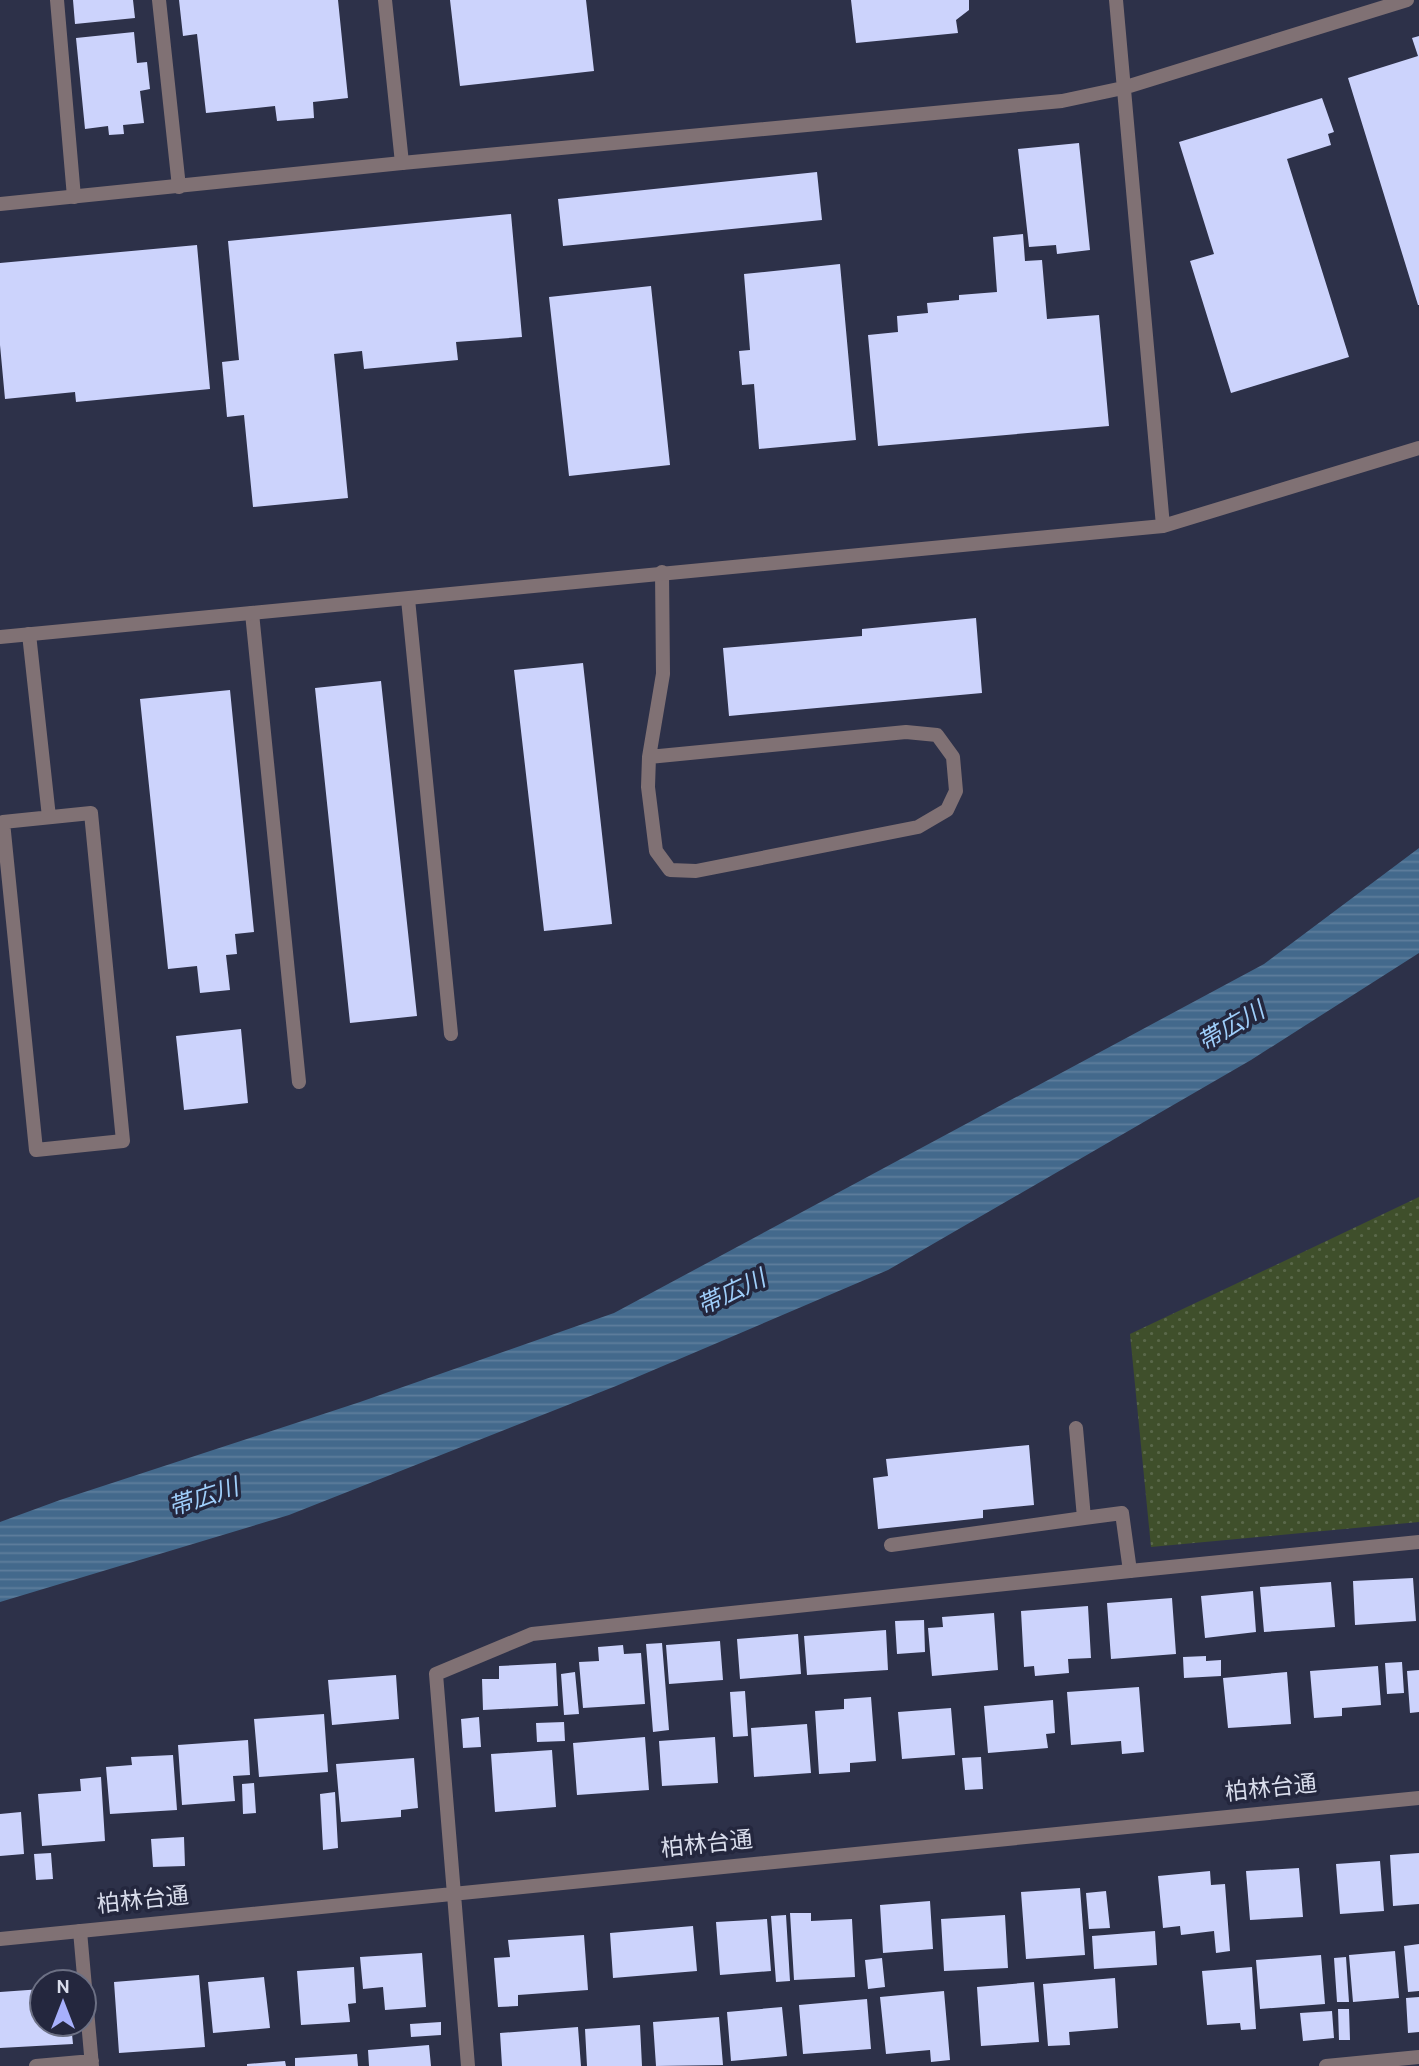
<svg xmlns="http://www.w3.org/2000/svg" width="1419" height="2066" font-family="Overpass,'Noto Sans JP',sans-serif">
	<defs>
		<pattern id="grass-dots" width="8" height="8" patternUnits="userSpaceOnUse" patternTransform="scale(1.75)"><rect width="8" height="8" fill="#3f4f2b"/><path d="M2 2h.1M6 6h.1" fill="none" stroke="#5a684a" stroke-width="1.8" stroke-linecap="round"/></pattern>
		<pattern id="water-rules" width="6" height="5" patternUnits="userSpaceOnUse" patternTransform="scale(1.75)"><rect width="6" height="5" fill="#43698c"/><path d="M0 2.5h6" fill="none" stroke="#5e7e9c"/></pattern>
	</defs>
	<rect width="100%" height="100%" fill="#2d3149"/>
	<path fill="url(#grass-dots)" d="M1419,1197V1522L1151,1547L1130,1334Z"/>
	<path fill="url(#water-rules)" d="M1419,848V953L1251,1060L888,1270L616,1386L289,1515L0,1602V1522L60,1500L360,1402L614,1313L1264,964Z"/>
	<path fill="#ccd3fc" d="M73,0H133L135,18L75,24Z
		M179,0H338L348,98L313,102L314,118L277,121L275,106L206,113L197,34L183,36Z
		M450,0H586L594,71L460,86Z
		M851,0H969V10L956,20L958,33L856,43Z
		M134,32L137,63L147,62L150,89L140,91L144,123L123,125L124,134L109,135L108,126L85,129L76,38Z
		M1419,36V305H1418L1348,78L1418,56L1412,38Z
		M1322,98L1334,132L1328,134L1331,145L1287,159L1349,357L1231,393L1190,261L1214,254L1179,142Z
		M1079,143L1090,250L1057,254L1056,245L1029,247L1018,149Z
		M817,172L822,220L563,246L558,199Z
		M511,214L522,337L456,342L458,360L364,369L362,351L334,354L348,498L253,507L244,415L227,417L222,362L239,360L228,241Z
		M1023,234L1025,261L1042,260L1047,319L1099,315L1109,426L878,446L868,335L898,332L897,316L928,313L927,303L959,300V295L997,292L993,237Z
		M197,245L210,389L76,402L75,392L5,399L0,345V263Z
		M840,264L856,440L759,449L754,384L742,385L739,351L750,350L744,274Z
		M651,286L670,465L569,476L549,297Z
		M976,618L982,693L729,716L723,648L862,636V629Z
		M583,663L612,924L544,931L514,670Z
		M381,681L417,1016L350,1023L315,688Z
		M230,690L254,932L235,934L237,954L226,955L230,990L200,993L197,966L168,969L140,699Z
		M241,1029L248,1103L184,1110L176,1036Z
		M1029,1445L1034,1505L983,1510V1518L878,1529L873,1478L888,1476L886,1459Z
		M1413,1578L1416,1621L1355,1625L1353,1581Z
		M1331,1582L1335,1627L1264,1632L1260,1587Z
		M1253,1591L1256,1632L1205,1638L1201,1596Z
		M1172,1598L1176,1654L1111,1659L1107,1603Z
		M1088,1606L1091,1658L1068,1659L1069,1673L1035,1676L1034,1666L1024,1667L1021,1611Z
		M994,1613L998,1670L932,1676L928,1628L943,1627L942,1617Z
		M924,1620L925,1652L897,1654L895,1621Z
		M886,1630L888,1670L807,1675L804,1636Z
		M798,1634L801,1674L740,1679L737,1639Z
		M720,1641L723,1680L669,1684L666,1645Z
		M662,1643L669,1730L653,1732L646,1644Z
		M623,1645L624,1654L641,1653L645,1704L583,1708L579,1662L599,1661L598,1647Z
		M1206,1656V1661L1221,1660V1676L1184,1678L1183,1657Z
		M1402,1662L1404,1693L1387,1694L1385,1663Z
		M556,1663L558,1706L483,1710L482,1679H499V1666Z
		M1378,1666L1381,1705L1342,1708V1716L1314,1718L1310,1671Z
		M1419,1670V1712L1410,1713L1407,1671Z
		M575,1672L579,1714L564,1715L561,1674Z
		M1287,1672L1291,1724L1228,1728L1223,1678Z
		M396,1675L399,1719L332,1725L328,1680Z
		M1139,1687L1144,1752L1122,1754L1121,1741L1071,1745L1067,1692Z
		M745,1691L748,1736L733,1737L730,1692Z
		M871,1697L876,1761L850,1763V1772L819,1774L815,1711L844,1709V1699Z
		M1053,1700L1055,1733L1046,1734L1048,1748L988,1753L984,1706Z
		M951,1708L955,1755L902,1759L898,1712Z
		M324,1714L328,1772L259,1777L254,1719Z
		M479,1717L481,1747L463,1748L461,1719Z
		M564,1722L565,1741L537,1742L536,1723Z
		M807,1724L811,1773L754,1777L751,1728Z
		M645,1737L649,1790L577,1795L573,1743Z
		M715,1737L718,1783L662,1786L659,1741Z
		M248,1740L250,1775L233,1776L235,1801L182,1805L178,1745Z
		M552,1750L556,1807L495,1812L491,1754Z
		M173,1755L177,1810L110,1814L106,1767L132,1765L131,1757Z
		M981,1757L983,1789L965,1790L962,1758Z
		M414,1758L418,1808L401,1810V1817L341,1822L336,1764Z
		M101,1777L105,1841L42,1846L38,1794L81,1791L80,1779Z
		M254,1783L256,1813L243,1814L242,1784Z
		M335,1792L338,1848L323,1850L320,1794Z
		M21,1812L24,1854L0,1856V1814Z
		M184,1837L185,1866L153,1867L151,1839Z
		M51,1853L53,1879L36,1880L34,1854Z
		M1419,1853V1904L1393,1906L1390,1855Z
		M1380,1861L1384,1911L1340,1914L1336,1864Z
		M1299,1868L1303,1917L1250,1920L1246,1871Z
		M1210,1871L1211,1885L1225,1884L1230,1951L1216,1953L1214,1931L1181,1935L1180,1926L1163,1928L1158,1876Z
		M1080,1888L1085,1955L1026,1959L1021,1892Z
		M1106,1891L1110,1928L1089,1929L1086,1893Z
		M930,1901L933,1949L883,1953L880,1905Z
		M790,1913H811V1921L852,1919L855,1977L794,1980Z
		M786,1915L790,1981L776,1982L771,1916Z
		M1005,1915L1008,1968L944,1971L941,1919Z
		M767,1919L771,1971L720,1975L716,1922Z
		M693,1926L697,1971L613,1978L610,1933Z
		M1155,1931L1157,1965L1094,1969L1092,1936Z
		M584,1935L588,1990L518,1995V2006L498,2007L494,1958L510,1957L508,1940Z
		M1419,1944V1991L1408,1992L1404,1946Z
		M1395,1951L1399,1998L1353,2002L1349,1955Z
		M422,1953L426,2007L385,2010L383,1987L363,1989L360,1957Z
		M1321,1955L1325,2004L1260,2009L1256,1960Z
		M1346,1957L1349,2002H1337L1334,1958Z
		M882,1958L885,1987L868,1989L865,1960Z
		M354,1967L356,2003L348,2004L350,2022L301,2025L297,1971Z
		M1252,1967L1256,2029L1241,2030L1240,2023L1207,2025L1202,1971Z
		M199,1975L205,2047L119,2053L114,1982Z
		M264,1977L270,2028L213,2033L208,1982Z
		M1115,1978L1118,2028L1069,2032L1070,2045L1048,2046L1043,1984Z
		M1034,1982L1039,2042L981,2046L977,1987Z
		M42,1989V2024H71L73,2044L0,2048V1992Z
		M944,1991L950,2060L931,2062L930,2050L886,2054L880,1997Z
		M1419,1997V2032L1408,2033L1406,1998Z
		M867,1999L871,2049L803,2054L799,2005Z
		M782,2007L787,2056L731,2061L727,2012Z
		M1338,2009H1349L1350,2040H1339Z
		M1332,2011L1334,2038L1303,2041L1300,2013Z
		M719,2017L723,2065L656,2066L653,2022Z
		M441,2022V2035L411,2037L410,2024Z
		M640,2025L642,2066H587L585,2029Z
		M578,2027L581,2066H502L500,2033Z
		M429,2045L431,2066H369L368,2050Z
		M357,2054L358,2066H295V2058Z
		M285,2061L286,2066H247V2064Z"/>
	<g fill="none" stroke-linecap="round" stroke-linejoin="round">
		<path stroke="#807174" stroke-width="14" d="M57,0L74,197
			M159,0L179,187
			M385,0L402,163
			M408,599L451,1034
			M252,613L299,1082
			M29,634L49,817
			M906,732L937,735L953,757L956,791L947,810L918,827L696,871L670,870L656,851L648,787L649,757Z
			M649,757L663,674L662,572
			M91,813L123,1141L36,1150L3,822Z
			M1076,1428L1084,1518L1122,1513L1130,1571
			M891,1545L1084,1518
			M80,1931L92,2066
			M36,2066L92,2061"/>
		<path stroke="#807174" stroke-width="14" d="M1116,0L1163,526
			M0,204L402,163L1062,101L1123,88L1407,0
			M0,637L1163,526L1419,448
			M0,1939L1419,1798
			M468,2066L436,1674L532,1634L1130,1571L1419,1542
			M1326,2066L1419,2057"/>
	</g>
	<g text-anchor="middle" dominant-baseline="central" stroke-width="7" stroke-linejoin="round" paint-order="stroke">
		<g font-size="23" fill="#d9ddec" stroke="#24273e">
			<text transform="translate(1271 1790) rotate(-6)">柏林台通</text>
			<text transform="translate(707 1846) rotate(-6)">柏林台通</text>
			<text transform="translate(143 1902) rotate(-6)">柏林台通</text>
		</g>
		<g font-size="24" font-style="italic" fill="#9fcefa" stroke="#24273e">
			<text transform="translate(1232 1028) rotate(-30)">帯広川</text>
			<text transform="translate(732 1294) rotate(-25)">帯広川</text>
			<text transform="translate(204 1499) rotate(-18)">帯広川</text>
		</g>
	</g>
	<g transform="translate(63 2003)"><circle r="33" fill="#24273e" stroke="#6c7084" stroke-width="2"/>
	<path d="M0-5L12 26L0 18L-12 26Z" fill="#a7b0fc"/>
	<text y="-10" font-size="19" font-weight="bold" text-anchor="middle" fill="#d9ddec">N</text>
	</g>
</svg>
